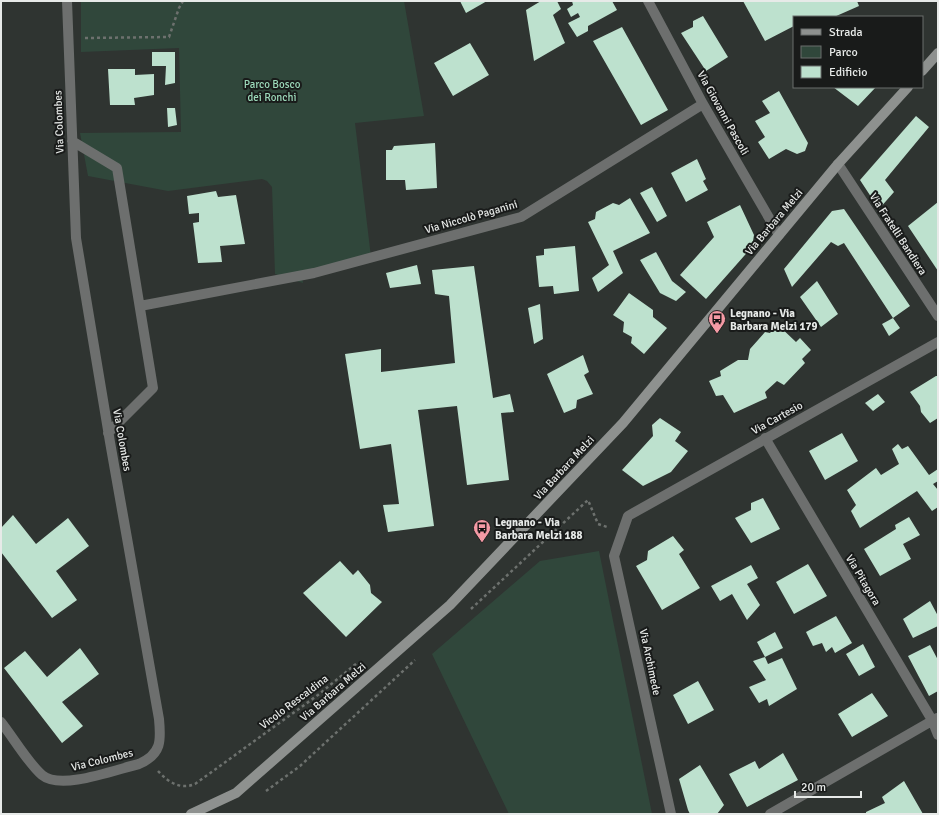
<svg xmlns="http://www.w3.org/2000/svg" width="939" height="815" font-family="Signika,sans-serif">
	<rect width="100%" height="100%" fill="#2f3431"/>
	<path fill="#30473b" d="M81,1H404L424,116L355,123L371,257L302,277L303,283L275,274L272,187L267,181L262,179L168,191L88,176L80,133L181,132L179,48L81,52Z
		M599,551L652,814H509L432,654L540,561Z"/>
	<path fill="#bde1ce" d="M460,1H487L466,13Z
		M541,1H557L561,9L553,15L565,43L534,61L526,10Z
		M572,1H612L617,10L588,26V31L577,37L568,23L580,17L578,13L571,17L567,9L573,5Z
		M743,1H857L859,6L834,17H794V26L765,41Z
		M703,16L728,57L706,71L681,33L693,27V21Z
		M622,27L668,110L641,125L593,41Z
		M470,43L489,75L453,96L434,63Z
		M152,52H175V83L165,85L166,66H152Z
		M108,69H135V75L154,74V95L134,98L135,105H110Z
		M833,87H876L858,106Z
		M779,91L808,143L805,151L797,154L786,149L769,159L758,142L765,137L755,121L770,113L762,101Z
		M167,108H175L177,125L168,127Z
		M916,116L929,127L885,180L894,192L879,209L860,180Z
		M435,143L437,188L406,190L405,180H386V150H392L394,146Z
		M697,159L706,179L703,181L708,190L686,202L671,173Z
		M652,187L667,216L657,222L640,193Z
		M216,191L218,197L236,195L245,244L220,246L222,262L198,263L193,223L199,222V213L189,214L187,196Z
		M630,198L650,233L613,251L623,273L598,292L592,278L609,265L588,222L595,219L596,212L613,203L619,205Z
		M938,202V271L908,226Z
		M740,205L754,235L752,247L706,299L680,275L714,237L707,222Z
		M844,209L910,306L893,318L844,243L838,246L831,242L792,287L784,269L832,211Z
		M575,246L579,291L554,294L553,286L539,287L536,256L544,255V249Z
		M656,252L672,281L686,292L676,301L660,293L640,260Z
		M417,265L421,284L390,288L386,273Z
		M474,266L493,398L510,394L514,412L501,413L509,480L467,485L457,406L418,410L434,526L388,532L383,505L399,504L391,444L360,449L345,354L381,349V372L455,363L449,296L435,294L432,270Z
		M817,281L838,314L821,327L800,297Z
		M629,293L653,310V317L667,328L644,354L631,343L632,337L623,332L624,322L613,315Z
		M540,304L543,339L534,344L528,308Z
		M893,318L900,328L889,336L882,324Z
		M777,324L796,342L800,338L811,350L802,359L805,363L784,385L777,381L765,392L767,398L734,413L723,395L716,396L709,381L721,376L720,371L738,360H748L750,349L765,332L770,333Z
		M583,355L589,372L584,375L593,394L577,400L576,408L564,413L547,374Z
		M936,376H938V418L930,423L921,412L920,406L910,392Z
		M878,394L885,402L873,411L865,403Z
		M660,418L681,432L675,441L688,451L671,472L643,486L622,470L653,436L652,425Z
		M842,433L858,461L825,480L809,451Z
		M898,444L902,449L908,446L929,475L938,469V481L933,484L938,490V507L932,511L917,491L860,528L851,511L856,505L847,490L876,468L881,475L899,464L892,449Z
		M763,498L780,529L751,543L735,518L751,510V503Z
		M13,515L36,544L68,518L89,546L56,571L77,600L52,618L1,552V528Z
		M909,517L920,535L903,544L911,559L880,576L864,549L896,529L895,525Z
		M673,536L684,550L679,554L700,588L662,610L636,566L647,560L648,551Z
		M340,561L353,575L358,570L370,585L371,593L382,602L346,637L303,593Z
		M808,564L827,596L794,614L776,582Z
		M751,565L758,578L747,584L760,605L747,620L732,594L720,601L711,586Z
		M930,601L938,616V626L913,638L903,619Z
		M836,616L852,643L835,653L832,647L826,652L822,643L813,646L806,632Z
		M775,632L783,648L765,657L757,642Z
		M863,644L875,667L859,676L846,654Z
		M930,645L938,660V691L929,696L908,656Z
		M80,648L99,674L62,702L83,726L62,743L4,668L25,651L47,677Z
		M765,657L768,664L782,658L797,689L769,706L767,699L759,703L749,687L766,680L753,661Z
		M698,681L714,710L688,724L673,695Z
		M872,693L888,716L852,737L838,714Z
		M783,753L798,780L747,807L729,774L755,761L759,769Z
		M700,765L724,805L717,814H690L688,810L679,779Z
		M904,781L923,814H866V812L885,803L882,797Z"/>
	<g fill="none" stroke-linecap="round" stroke-linejoin="round">
		<path stroke="#6d716e" stroke-width="2.5" stroke-dasharray="3 3" stroke-linecap="butt" d="M85,38L169,37L179,8L183,1
			M471,609L588,500L598,524L607,527
			M158,771C168,782 180,790 195,784L318,695L357,663
			M266,791L300,766L415,660"/>
		<path stroke="#6d6f6e" stroke-width="10" d="M648,1L703,104L779,235
			M72,141L117,168L153,388L108,433
			M838,164L938,316
			M140,306L314,273L521,217L703,104
			M765,438L932,720L938,735
			M1,722C13,737 28,763 42,775C61,791 117,769 139,764C162,754 161,740 159,719L110,442L76,238L67,1
			M671,814L614,556L628,516L938,342
			M770,814L937,718"/>
		<path stroke="#8e918f" stroke-width="10" d="M922,71L938,53
			M191,814L236,793L450,605L623,423L838,164L908,87"/>
	</g>
	<defs>
		<symbol id="bus-pin" viewBox="-11 -11 22 30"><path d="M0 17L-7.5 6A9.5 9.5 0 1 1 7.5 6Z" fill="#f49aa5" stroke="#191b1a"/><path d="M-5-6H5V4H4V6H2V4H-2V6H-4V4H-5ZM-3.5-4V0h7V-4ZM-3.5 1.2v1.5H-2V1.2ZM2 1.2v1.5H3.5V1.2Z" fill="#111"/></symbol>
	</defs>
	<g fill-rule="evenodd">
		<use href="#bus-pin" x="707" y="309" width="20" height="27"/>
		<use href="#bus-pin" x="472" y="518" width="20" height="27"/>
	</g>
	<g text-anchor="middle" dominant-baseline="central" stroke-width="4" stroke-linejoin="round" paint-order="stroke">
		<g font-size="11" fill="#9cd9ba" stroke="#191b1a">
			<text x="272" y="84">Parco Bosco<tspan x="272" dy="13">dei Ronchi</tspan></text>
		</g>
		<g font-size="11" fill="#e7eae8" stroke="#191b1a">
			<text transform="translate(723 113) rotate(61)">Via Giovanni Pascoli</text>
			<text transform="translate(59 122) rotate(-92)">Via Colombes</text>
			<text transform="translate(471 217) rotate(-16)">Via Niccolò Paganini</text>
			<text transform="translate(774 222) rotate(-50)">Via Barbara Melzi</text>
			<text transform="translate(898 234) rotate(57)">Via Fratelli Bandiera</text>
			<text transform="translate(777 418) rotate(-29)">Via Cartesio</text>
			<text transform="translate(122 440) rotate(80)">Via Colombes</text>
			<text transform="translate(564 468) rotate(-47)">Via Barbara Melzi</text>
			<text transform="translate(863 580) rotate(59)">Via Pitagora</text>
			<text transform="translate(650 662) rotate(78)">Via Archimede</text>
			<text transform="translate(333 692) rotate(-41)">Via Barbara Melzi</text>
			<text transform="translate(294 702) rotate(-37)">Vicolo Rescaldina</text>
			<text transform="translate(102 760) rotate(-14)">Via Colombes</text>
		</g>
		<g font-size="11" font-weight="bold" fill="#e7eae8" stroke="#191b1a" text-anchor="start">
			<text x="730" y="313">Legnano - Via<tspan x="730" dy="13">Barbara Melzi 179</tspan></text>
			<text x="495" y="522">Legnano - Via<tspan x="495" dy="13">Barbara Melzi 188</tspan></text>
		</g>
	</g>
	<rect width="939" height="815" fill="none" stroke="#e7eae8" stroke-width="4"/>
	<rect x="793" y="16" width="130" height="72" fill="#191b1a" stroke="#6b6e6c"/>
	<rect x="801" y="29" width="20" height="6" fill="#8e918f" stroke="#6b6e6c"/>
	<text x="829" y="36" font-size="12" fill="#e7eae8">Strada</text>
	<rect x="801" y="46" width="20" height="12" fill="#30473b" stroke="#6b6e6c"/>
	<text x="829" y="56" font-size="12" fill="#e7eae8">Parco</text>
	<rect x="801" y="66" width="20" height="12" fill="#bde1ce" stroke="#6b6e6c"/>
	<text x="829" y="76" font-size="12" fill="#e7eae8">Edificio</text>
	<path d="M795 791v6h66v-6" fill="none" stroke="#e7eae8" stroke-width="2"/>
	<text x="801" y="791" font-size="12" fill="#e7eae8" stroke="#191b1a" stroke-width="3" paint-order="stroke">20 m</text>
</svg>
